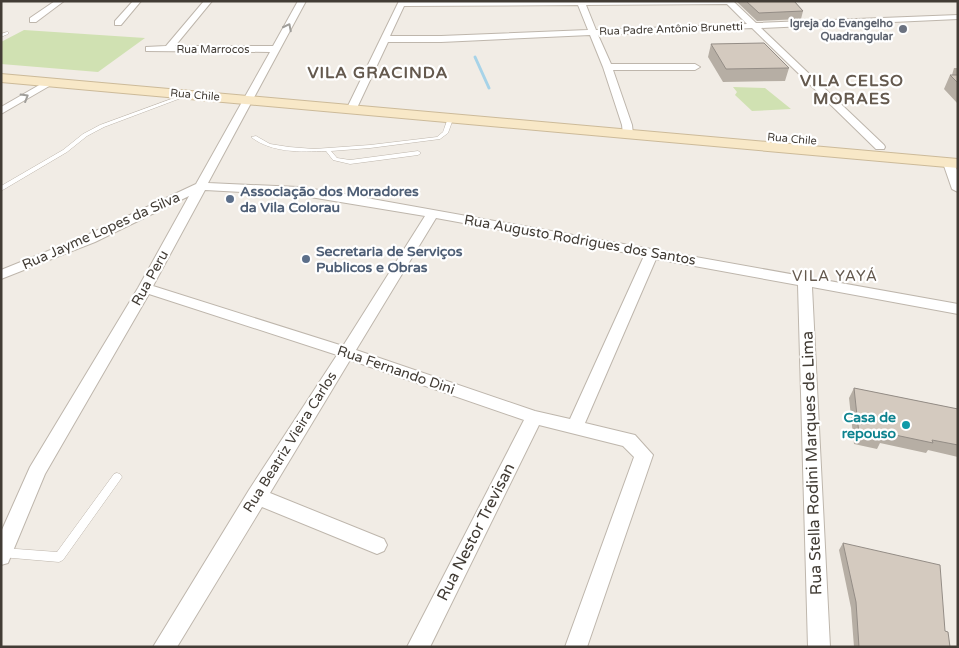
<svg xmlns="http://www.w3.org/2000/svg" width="959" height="648" font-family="'Varela Round',sans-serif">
	<rect width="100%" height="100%" fill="#f1ece5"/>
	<path fill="#d0e1b2" d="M24,30L145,38L98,72L1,64V42Z
		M733,87L765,88L791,109L752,111L735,95L737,92Z"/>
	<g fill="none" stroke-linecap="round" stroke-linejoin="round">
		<path stroke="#a7d3e8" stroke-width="3" d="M475,57L489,88"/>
		<defs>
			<path id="lane" d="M7,32H8V34L1,37V34Z
				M185,94L189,95L104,127L87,136L67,152L1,191V186L63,150L83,134L100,125Z
				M448,118L453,119L448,133L440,139L370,148L331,151L337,158L350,160L418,151L421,153L418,155L350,164L333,160L326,151C301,152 272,153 251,137L256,136L270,144L289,147L314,149L370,145L437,137L443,132Z
				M117,473L120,474L122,477L120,480L63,560L59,562L1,557V549L3,548L57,552L114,474Z"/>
			<path id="street" d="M55,1H64L36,22H30V18Z
				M133,1H141L121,25H115V21Z
				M204,1H212L175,46H273L298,1H306L208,183L298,187L333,192L958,304V314L812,287L830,647H808L798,285L656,259L585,423L635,435L653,455L587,647H565L634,457L623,446L539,425L430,647H407L524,420L350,360L270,493L384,539L387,545L384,551L377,554L262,507L177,647H153L249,490L337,355L149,294L45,474L8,563L1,565V532L30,467L138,288L189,196L95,242L1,279V270L85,236L196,184L270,52L146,51V47L166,46ZM205,190L298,195L425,216L343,346L153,286ZM436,218L644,256L570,419L535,411L356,350Z
				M399,1H733L756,23L958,15V19L761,28L884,145L885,147L884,149H876L752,28L598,35L611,64H695L700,67L695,70H613L632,125L633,134L628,137L623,134L622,125L603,67L590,35L441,42H388L356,110L351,113L347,112L346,110ZM727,4L747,24L596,30L586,5ZM578,5L588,30L441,36H390L404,6Z
				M48,80L51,81V85L1,114V107Z
				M949,160L953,161L958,172V192L952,189L943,163Z"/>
			<path id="secondary" d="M1,74L958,159V168L1,82Z"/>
		</defs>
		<use href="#lane" stroke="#beb6ac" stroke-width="1"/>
		<use href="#street" stroke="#beb6ac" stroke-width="2"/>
		<use href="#secondary" stroke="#ccba99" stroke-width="2"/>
		<use href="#lane" fill="#fff" fill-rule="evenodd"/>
		<use href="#street" fill="#fff" fill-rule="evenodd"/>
		<use href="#secondary" fill="#f8e8c7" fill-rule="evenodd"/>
	</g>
	<path fill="#b6aea4" d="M736,1H794L803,11L801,19L757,21Z
		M711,44L789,68L785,81L723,82L708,57Z
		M954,68H958V104L944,89L950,75H952Z
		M854,388L958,409V457L928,450L926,453L880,443L877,449L854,444L849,398Z
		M843,543L945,631L950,647H854L851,608L839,550Z"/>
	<path fill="#d4cabf" stroke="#948d86" d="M746,1H794L803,11L759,13Z
		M764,43L789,68L726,69L711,44Z
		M950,75H958V83Z
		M854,388L958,409V445L932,440L933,443L881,432L882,439L859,434Z
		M843,543L940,565L945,631L948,632L950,647H859L856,602Z"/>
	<defs><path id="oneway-chevron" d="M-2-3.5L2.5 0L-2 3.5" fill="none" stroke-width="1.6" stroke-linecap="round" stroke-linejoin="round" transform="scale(1.25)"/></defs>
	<g stroke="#a09e9a">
		<use href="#oneway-chevron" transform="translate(288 27) rotate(-63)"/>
		<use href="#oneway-chevron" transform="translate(25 97) rotate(-31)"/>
	</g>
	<circle fill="#6b7280" stroke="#fff" stroke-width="2" cx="903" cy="29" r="5"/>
	<g fill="#5c6f8a" stroke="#fff" stroke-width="2">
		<circle cx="230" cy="199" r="5"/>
		<circle cx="306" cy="259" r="5"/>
	</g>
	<circle fill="#0f9aa8" stroke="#fff" stroke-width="2" cx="906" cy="425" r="5"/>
	<g text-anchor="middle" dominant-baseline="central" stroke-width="4.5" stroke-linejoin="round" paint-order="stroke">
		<g font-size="11" font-weight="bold" fill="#5b616d" stroke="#fff" text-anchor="end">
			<text x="893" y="23">Igreja do Evangelho<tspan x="893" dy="13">Quadrangular</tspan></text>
		</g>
		<g font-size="11" fill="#423c35" stroke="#fff">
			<text transform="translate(671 29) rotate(-2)">Rua Padre Antônio Brunetti</text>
			<text x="213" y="49">Rua Marrocos</text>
			<text transform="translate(195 95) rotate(5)">Rua Chile</text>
			<text transform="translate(792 139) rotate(5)">Rua Chile</text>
		</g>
		<g font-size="14" font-weight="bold" fill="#4e5e75" stroke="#fff" text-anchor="start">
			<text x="240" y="191">Associação dos Moradores<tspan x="240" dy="16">da Vila Colorau</tspan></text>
			<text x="316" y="251">Secretaria de Serviços<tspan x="316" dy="16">Publicos e Obras</tspan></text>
		</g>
		<g font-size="14" fill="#423c35" stroke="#fff">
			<text transform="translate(101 231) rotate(-24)">Rua Jayme Lopes da Silva</text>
			<text transform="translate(580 240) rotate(10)">Rua Augusto Rodrigues dos Santos</text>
			<text transform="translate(150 278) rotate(-61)">Rua Peru</text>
			<text transform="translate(396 370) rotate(19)">Rua Fernando Dini</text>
			<text transform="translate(290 442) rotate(-58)">Rua Beatriz Vieira Carlos</text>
		</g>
		<g font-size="14" font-weight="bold" fill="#0d838f" stroke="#fff" text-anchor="end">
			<text x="896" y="417">Casa de<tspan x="896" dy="16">repouso</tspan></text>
		</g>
		<g font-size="15" letter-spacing="1" fill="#64594e" stroke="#fff">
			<text x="835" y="276">VILA YAYÁ</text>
		</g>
		<g font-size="16" font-weight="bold" letter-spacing="1" fill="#64594e" stroke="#fff">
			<text x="378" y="73">VILA GRACINDA</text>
			<text x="852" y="81">VILA CELSO<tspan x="852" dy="18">MORAES</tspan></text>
		</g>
		<g font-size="16" fill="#423c35" stroke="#fff">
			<text transform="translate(812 463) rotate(-92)">Rua Stella Rodini Marques de Lima</text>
			<text transform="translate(476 532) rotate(-63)">Rua Nestor Trevisan</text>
		</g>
	</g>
	<rect width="959" height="648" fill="none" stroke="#423c35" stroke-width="5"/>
</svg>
